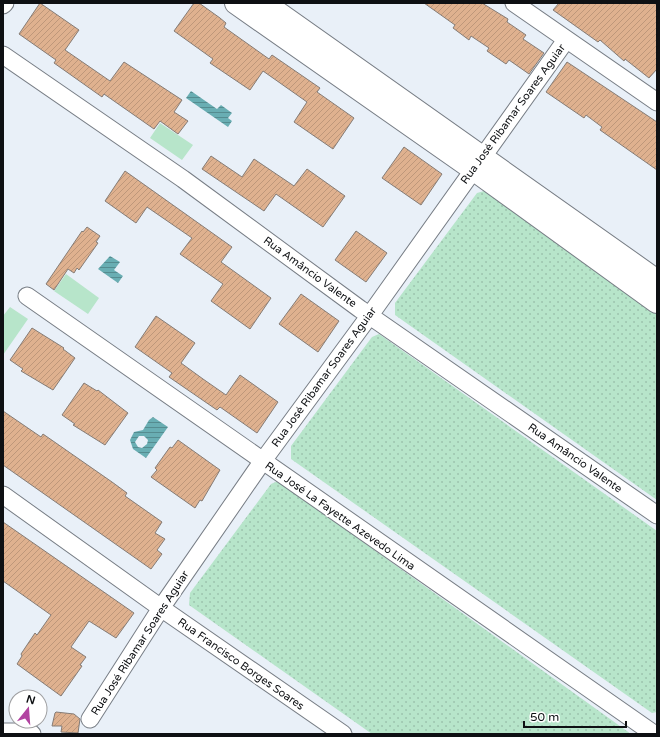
<svg xmlns="http://www.w3.org/2000/svg" width="660" height="737" font-family="'Varela Round',sans-serif">
	<defs>
		<pattern id="grass-dots" width="8" height="8" patternUnits="userSpaceOnUse"><rect width="8" height="8" fill="#b7e5ca"/><path d="M2 2h.1M6 6h.1" fill="none" stroke="#9cc3ad" stroke-width="1.8" stroke-linecap="round"/></pattern>
		<pattern id="water-rules" width="6" height="5" patternUnits="userSpaceOnUse"><rect width="6" height="5" fill="#69aeb3"/><path d="M0 2.5h6" fill="none" stroke="#558c90"/></pattern>
		<pattern id="building-hatch" width="6" height="6" patternUnits="userSpaceOnUse"><rect width="6" height="6" fill="#dfb18f"/><path d="M-1 1l2-2M0 6l6-6M5 7l2-2" fill="none" stroke="#be977a"/></pattern>
	</defs>
	<rect width="100%" height="100%" fill="#e9f0f8"/>
	<path fill="url(#grass-dots)" d="M484,191L657,313V500L395,315V303L477,193Z
		M379,334L657,531V712L652,713L291,459V446L372,337Z
		M278,481L631,734H372L189,605L190,593L271,484Z"/>
	<path fill="#b7e5ca" d="M160,123L193,145L182,160L150,138Z
		M66,274L99,298L88,314L54,291Z
		M10,307L28,319L3,355V316Z"/>
	<path fill="url(#water-rules)" fill-rule="evenodd" d="M191,91L217,109L221,105L232,113L228,118L232,121L228,127L186,98Z
		M110,256L120,262L114,270L123,276L118,283L98,269Z
		M153,417L168,427L146,458L133,449L130,440L134,432L143,430L149,420ZM139,436H144L148,440L147,444L142,448L138,447L135,442Z"/>
	<path fill="url(#building-hatch)" stroke="#857c76" d="M40,3L79,30L65,50L110,81L124,62L182,100L174,112L188,121L178,134L160,121L154,129L104,94L102,97L54,63L56,60L19,34Z
		M194,3H199L220,18L226,23L224,27L269,59L272,55L320,88L317,92L354,118L333,149L294,122L307,102L263,71L250,90L210,63L213,59L174,31Z
		M424,3H482L508,19L507,22L526,35L523,39L544,53L529,74L509,60L506,64L487,51L489,48L471,36L469,40L453,28L455,25Z
		M559,3H657V69L649,78L625,59L624,61L600,40L598,42L553,10Z
		M567,62L657,122V170L600,130L602,127L586,115L584,118L546,92Z
		M404,147L442,174L421,205L382,178Z
		M211,156L242,177L254,159L294,186L307,169L345,196L323,227L276,194L264,211L202,169Z
		M125,171L232,247L221,262L271,298L250,329L211,301L223,284L180,254L192,238L147,207L136,223L105,201Z
		M87,227L100,236L96,242L98,243L79,270L77,268L74,273L68,269L54,290L46,284L82,231L83,232Z
		M356,231L387,253L366,282L335,260Z
		M301,294L339,321L318,352L279,324Z
		M156,316L195,343L181,363L203,379L226,395L240,375L278,402L257,433L220,407L217,410L169,377L172,373L135,347Z
		M32,328L64,348L63,349L75,358L53,390L21,371L23,369L10,360Z
		M84,383L97,391L98,390L128,413L105,445L73,425L75,424L62,415Z
		M3,411L41,437L43,434L112,482L127,493L125,496L162,522L155,533L165,539L157,550L162,554L151,569L3,465Z
		M178,440L220,470L202,501L200,500L195,508L151,477L157,470L155,468L170,447L172,448Z
		M3,522L134,613L116,638L89,621L71,647L86,657L80,665L82,666L61,696L17,664L22,656L21,654L35,633L37,635L51,615L3,581Z
		M56,712L74,714L80,719L78,733L61,732L62,726H52L55,713Z"/>
	<g fill="none" stroke-linecap="round" stroke-linejoin="round">
		<defs>
			<path id="minor" d="M514,3L657,102
				M3,5L5,3
				M3,55L183,179L360,309L657,515
				M27,296L654,734
				M3,495L161,608L343,734
				M90,719L161,608L262,462L370,315L566,40
				M3,732H24L32,734"/>
			<path id="major" d="M236,3L473,169L657,302
				M264,3L657,281"/>
		</defs>
		<use href="#minor" stroke="#777d85" stroke-width="19"/>
		<use href="#major" stroke="#777d85" stroke-width="24"/>
		<use href="#minor" stroke="#fff" stroke-width="17"/>
		<use href="#major" stroke="#fff" stroke-width="22"/>
	</g>
	<g text-anchor="middle" dominant-baseline="central" stroke-width="4" stroke-linejoin="round" paint-order="stroke">
		<g font-size="11" fill="#0e1013" stroke="#fff">
			<text transform="translate(513 114) rotate(-54)">Rua José Ribamar Soares Aguiar</text>
			<text transform="translate(310 272) rotate(36)">Rua Amâncio Valente</text>
			<text transform="translate(324 377) rotate(-54)">Rua José Ribamar Soares Aguiar</text>
			<text transform="translate(575 458) rotate(35)">Rua Amâncio Valente</text>
			<text transform="translate(340 516) rotate(35)">Rua José La Fayette Azevedo Lima</text>
			<text transform="translate(140 643) rotate(-57)">Rua José Ribamar Soares Aguiar</text>
			<text transform="translate(241 664) rotate(35)">Rua Francisco Borges Soares</text>
		</g>
	</g>
	<rect width="660" height="737" fill="none" stroke="#0e1013" stroke-width="8"/>
	<g transform="translate(28 709) rotate(17)"><circle r="19" fill="#ffffff" stroke="#9f9fa1"/>
	<path d="M0-3L7 15L0 10L-7 15Z" fill="#b243a1"/>
	<text y="-6" font-size="11" font-weight="bold" text-anchor="middle" fill="#0e1013">N</text>
	</g>
	<path d="M524 721v6h102v-6" fill="none" stroke="#0e1013" stroke-width="2"/>
	<text x="530" y="721" font-size="12" fill="#0e1013" stroke="#ffffff" stroke-width="3" paint-order="stroke">50 m</text>
</svg>
